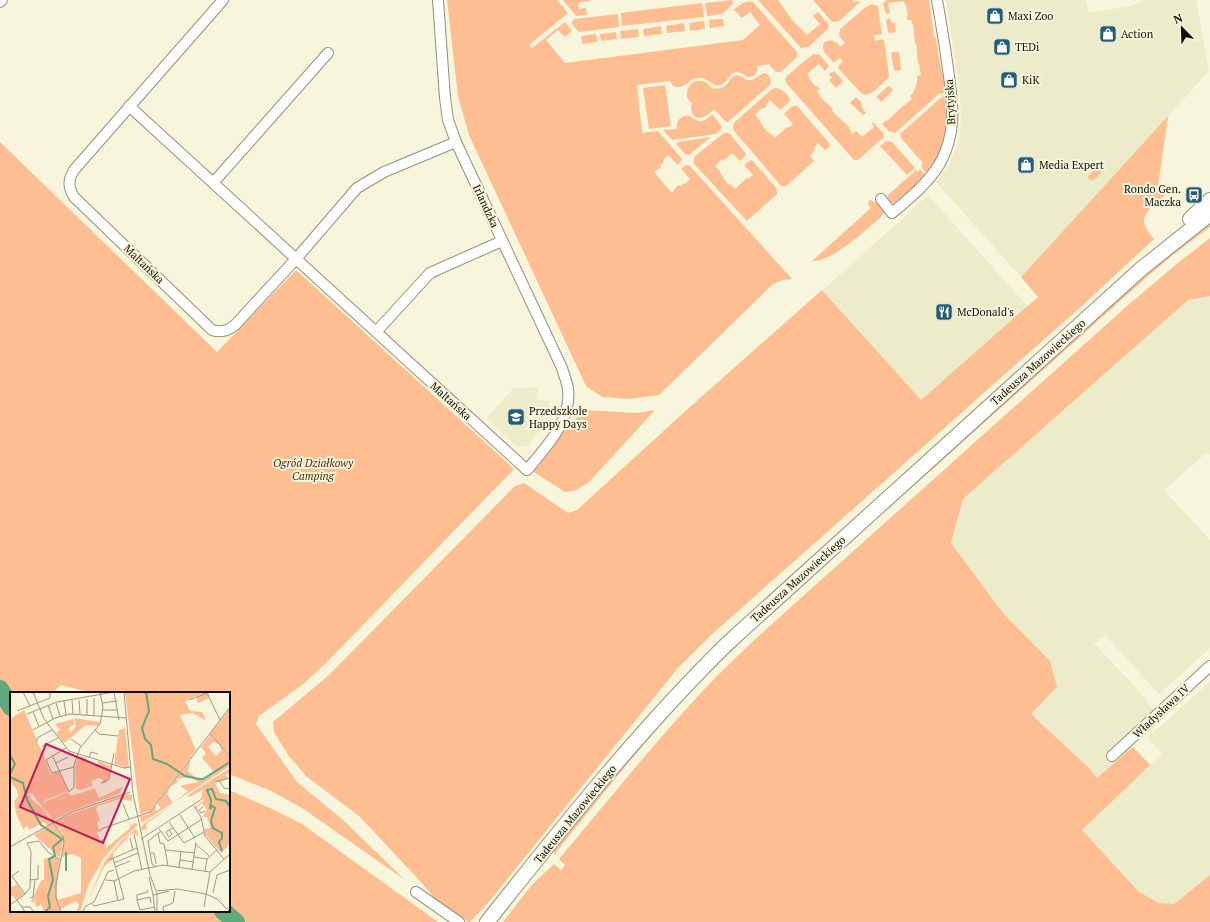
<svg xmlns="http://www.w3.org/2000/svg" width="1210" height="922" font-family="'PT Serif',serif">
	<rect width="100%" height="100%" fill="#f7f6dc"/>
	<path fill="#ececca" d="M946,0H1086L1088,8L1089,11L1093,12L1131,6L1144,0H1196L1209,71L1021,277L935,181L940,177L950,163L959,140L961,120L960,94Z
		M928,195L1028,307L921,401L823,290Z
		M1210,296V455L1207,452L1164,490L1210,540V648L1159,694L1105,635L1094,644L1132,683L1154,711L1133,747L1097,779L1088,767L1031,714L1056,687L1050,661L1003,613L951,543L963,499L1188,300Z
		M539,387L536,399L550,402L539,430L528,446L517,447L486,418L514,388Z
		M1210,682V875L1174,904L1159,903L1139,892L1081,830L1162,754L1148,737Z"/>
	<path fill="#ffbd92" d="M447,0H557L568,13L529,45L532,48L565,22L572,31L565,37L558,30L546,40L565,63L743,40L760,25L750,12L742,18L734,10C740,4 746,0 753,2L797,52V57L781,72H776L770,66V64L757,66V72L754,76L748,77C727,64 732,82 720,85C711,87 707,76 697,78C688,79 684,91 673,86L670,81L637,85L642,133L658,131L682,159L681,161L678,165L668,155L663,160L664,162L660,165L661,167L654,172L672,193L678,185L680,186L684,183L685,184L690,179L681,169L686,165L690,166L792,279L783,280L773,284L659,395L628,399L602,397L586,386L469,135L458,96Z
		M563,0H590V1L578,3L579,9L586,8L587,15L576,16Z
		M732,0L733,2V4L722,14L707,16L705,3Z
		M758,0H778L792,20L807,35L820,24L813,16L818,12L829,25L828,29L808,47L801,48Z
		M813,0H853V2L861,1L839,21L834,22L831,21Z
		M886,0H929L934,36L936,38L939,58L946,92L941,94L940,93L895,133L889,131L882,124L886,120L887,121L903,106H904L912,99L910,96C915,92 918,82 917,76L921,75L919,64H918L916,43H915L913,24H912L911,20H907V16H908L906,5H905L904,1L888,3L890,13L886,14L883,4Z
		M702,3L704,17L622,26L621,13Z
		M871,4L878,6V8L882,34L879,35H874L875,41L882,39L884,41L889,76L887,79C880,85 870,99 861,93L838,68L839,65L843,61L839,58L835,62H833C830,58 824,54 823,49C821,38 836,38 840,47L845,43L839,36L840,29L866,7Z
		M618,14L619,27L579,32L571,23L574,19Z
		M890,18L891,23H895L896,32L890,33L888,32L886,20Z
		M723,19L724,26L710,28L709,20Z
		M704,21L705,29L690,31L689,23Z
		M684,23L685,31L667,33L666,26Z
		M661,26L662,34L644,36L643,29Z
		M638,29L639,37L621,39L620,31Z
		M616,32L617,39L601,41L600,34Z
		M596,34L597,42L582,44L581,36Z
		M892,52H899L901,70L895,71L894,70L891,54Z
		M813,54L820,55L829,66L825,71L819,64L807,74L810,78L809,79L816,87L817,86L820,89L817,91L820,95L819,96L833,109L832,111L850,128L849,129L853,134L856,131L862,137L874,127L872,123L873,122L883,133L884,136L883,138L858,160H854L787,84L785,80L787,76Z
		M834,71L843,81L836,88L829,80L832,78L829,74Z
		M764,73C770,74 772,79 770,85L729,121L727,122L725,121L714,109C711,112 708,116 703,117C694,121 689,111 692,103C688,100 686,97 687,93C688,82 699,78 707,83C709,84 710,87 712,88C714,89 718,89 721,88C729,86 728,79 734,76C740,73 743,79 748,80C755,81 758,75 764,73Z
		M665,85L671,126L649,129L643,88Z
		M888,86H889L893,90L881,102L877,97V96Z
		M775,88C782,88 789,95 790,101L780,110L770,100L766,105L767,106L763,109L762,108L755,115L760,121V122L763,126V127L769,133H770L775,138L787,127L788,128L793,124L784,114C788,110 792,105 797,106L829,143V147L825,150L818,143L814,148L815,150L810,156L814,161L786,186H781L735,132L733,128L734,123L771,90Z
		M946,94C948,128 947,145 927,173L921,167L923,163L901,138L900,134L943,96Z
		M856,97L861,102L862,108L866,113L863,115L850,103Z
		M712,114L721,125V129L716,134L672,140L663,130L677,129C675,121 682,114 690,116C692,117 694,119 696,120C702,123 708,119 712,114Z
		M1168,116L1158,186L1166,194C1159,201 1143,211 1144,222C1145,228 1150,234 1154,239L1075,312L711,635L677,669L487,904L470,922H468L438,902L419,880L359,816L307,777L288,755L274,732L273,722L329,675L515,486L524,483L568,513L577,510L691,406L822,290L921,400L1038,297L1021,277Z
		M724,133H729L731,135L746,154L745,156L740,161L732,153L723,161L722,159L715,166L721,172L720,173L723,177V178L729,185L730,184L735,189L747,178L748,179L753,175L744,165L751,160L753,161L777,189V194L747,221L746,220L694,164V159L695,156Z
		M711,137L689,155L685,154L676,144L678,142Z
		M886,141L892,142L915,168L908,174L907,175L880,146Z
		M0,142L217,352L296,270L514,469L325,664L302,685L259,716L256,724L297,782L343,820L405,880L302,808L271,791L229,774V693H92L61,685L53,693H11V724L9,726V744H11V911H229V790L272,809L302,824L438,922H0Z
		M1100,163L1101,173L1094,180H1089L1088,177Z
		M920,169L925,175L914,187L894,203L888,202L890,200L887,196L916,170L918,172Z
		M869,200C876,201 880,206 884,211L883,215C867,229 834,261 812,261L871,208L868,204Z
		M1210,221V227L1173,255L1148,276L767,617C742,641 717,664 693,689C644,742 599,798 554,855V848L691,685L1145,273Z
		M1210,238V296L1188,300L963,499L951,543L1003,613L1050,661L1057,687L1031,714L1088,767L1097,778L1133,747L1150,765L1082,830L1139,892L1159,903L1174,904L1210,875V922H503L530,887L554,864L561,870L565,865L559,859C605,804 650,748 699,695C722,670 748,646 773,623L1127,306L1179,262Z
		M584,410L636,413L655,410L588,483L574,491L565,492L529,469Z"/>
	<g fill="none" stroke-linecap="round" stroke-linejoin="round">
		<path stroke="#61aa7e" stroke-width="18" d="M0,689L11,707
			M223,911L236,922"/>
		<defs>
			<path id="street" d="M223,0L74,170C68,180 68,187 74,197L212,330C221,333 228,331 235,325L296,259L357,188L384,172L456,142
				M0,2L2,0
				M129,106L527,470C545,448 572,421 568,389C567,382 564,375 562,368L456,142L448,120L445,98L438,0
				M213,183L328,53
				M881,199L892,213C909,199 927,184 939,165C944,156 948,146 950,136C955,115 951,91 948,69C945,46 941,23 937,0
				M376,332L430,273L502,241
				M1112,756L1210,666
				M416,892L459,922"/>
			<path id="secondary" d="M1190,219L1210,200
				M487,922C564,825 641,728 729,642L1141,269L1210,214"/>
		</defs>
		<use href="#street" stroke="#92917a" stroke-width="12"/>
		<use href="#secondary" stroke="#92917a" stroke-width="16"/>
		<use href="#street" stroke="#fff" stroke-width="10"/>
		<use href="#secondary" stroke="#fff" stroke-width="14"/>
	</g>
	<defs>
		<symbol id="shop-square" viewBox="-11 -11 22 22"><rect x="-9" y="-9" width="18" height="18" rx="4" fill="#255c77" stroke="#f7f6dc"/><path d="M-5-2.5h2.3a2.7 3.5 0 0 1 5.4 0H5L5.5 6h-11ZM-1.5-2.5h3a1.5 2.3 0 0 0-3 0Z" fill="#fff"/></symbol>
		<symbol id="bus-square" viewBox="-11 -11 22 22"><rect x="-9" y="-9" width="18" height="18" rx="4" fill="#255c77" stroke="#f7f6dc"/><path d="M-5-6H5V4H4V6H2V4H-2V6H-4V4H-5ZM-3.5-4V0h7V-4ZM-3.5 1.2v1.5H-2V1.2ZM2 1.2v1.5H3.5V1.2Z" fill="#fff"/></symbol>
		<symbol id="restaurant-square" viewBox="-11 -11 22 22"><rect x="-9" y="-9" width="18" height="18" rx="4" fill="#255c77" stroke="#f7f6dc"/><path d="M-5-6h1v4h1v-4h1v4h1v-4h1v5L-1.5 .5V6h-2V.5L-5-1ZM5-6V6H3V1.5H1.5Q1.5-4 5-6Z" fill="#fff"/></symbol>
		<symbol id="school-square" viewBox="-11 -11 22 22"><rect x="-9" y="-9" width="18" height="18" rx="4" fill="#255c77" stroke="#f7f6dc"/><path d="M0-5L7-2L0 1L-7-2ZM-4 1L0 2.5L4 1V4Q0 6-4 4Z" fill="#fff"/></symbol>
	</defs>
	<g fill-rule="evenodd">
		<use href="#shop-square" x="985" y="6" width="20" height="20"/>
		<use href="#shop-square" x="1098" y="24" width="20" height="20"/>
		<use href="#shop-square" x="992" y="37" width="20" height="20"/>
		<use href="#shop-square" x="999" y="70" width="20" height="20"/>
		<use href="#shop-square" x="1016" y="155" width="20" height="20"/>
		<use href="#bus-square" x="1184" y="185" width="20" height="20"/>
		<use href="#restaurant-square" x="934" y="302" width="20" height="20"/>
		<use href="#school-square" x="506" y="407" width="20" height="20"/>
	</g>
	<g text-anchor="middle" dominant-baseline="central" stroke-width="4" stroke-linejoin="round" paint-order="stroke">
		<g font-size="11" fill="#0f0f07" stroke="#f7f6dc" text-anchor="start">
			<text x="1008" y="16">Maxi Zoo</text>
			<text x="1121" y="34">Action</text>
			<text x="1015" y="47">TEDi</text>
			<text x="1022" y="80">KiK</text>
			<text x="1039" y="165">Media Expert</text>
			<text x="1181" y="189" text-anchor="end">Rondo Gen.<tspan x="1181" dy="13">Maczka</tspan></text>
			<text x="957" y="312">McDonald's</text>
			<text x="529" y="411">Przedszkole<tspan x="529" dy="13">Happy Days</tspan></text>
		</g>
		<g font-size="11" fill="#0f0f07" stroke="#f7f6dc">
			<text transform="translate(950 102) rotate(-93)">Brytyjska</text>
			<text transform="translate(486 206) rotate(65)">Irlandzka</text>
			<text transform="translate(144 264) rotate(44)">Maltańska</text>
			<text transform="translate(1038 362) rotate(-42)">Tadeusza Mazowieckiego</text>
			<text transform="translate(451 401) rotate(42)">Maltańska</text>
			<text transform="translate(798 579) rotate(-42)">Tadeusza Mazowieckiego</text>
			<text transform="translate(1161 711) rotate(-43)">Władysława IV</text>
			<text transform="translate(575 814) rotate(-51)">Tadeusza Mazowieckiego</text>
		</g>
		<g font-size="11" font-style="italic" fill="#542906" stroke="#f7f6dc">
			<text x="313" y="463">Ogród Działkowy<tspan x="313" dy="13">Camping</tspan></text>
		</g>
	</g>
	<g transform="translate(10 692)">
		<rect width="220" height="220" fill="#f7f6dc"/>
		<path d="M115,0H198L199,6L188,11L186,6L191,2L175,9L180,19L192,20L196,29L183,21L170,23L186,58L140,119L130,122ZM220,16V63L200,42ZM14,18L41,82L49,79L58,99L33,109L39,124L23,103L21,101L16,103H21L20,106L32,116L53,145L50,166L24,143L38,134L34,130L19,138L17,134L13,137L6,121L4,109L8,105L7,98L0,89V27ZM64,26L90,30L88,34L76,33L54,51L46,41L50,38L45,32L63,27L64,32L58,37L61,40L66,34ZM115,36L119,75H114L104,72L109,38ZM200,43L209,52L203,50L198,55L206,64L211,59L210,53L220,65V74L163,111L178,99L170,94L188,90L181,85L166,87L180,68L178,80L185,85L193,87L204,80L192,66L196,61L191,55ZM68,64L77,66V70L87,74L88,69L102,74L101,78L95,77L101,79L97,90L92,92L93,88L89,86L81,89L83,94L70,98L66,97L65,75ZM220,76V82H215L218,86L205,91L210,101L220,103V152L211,161L195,142L194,137L200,136L199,131L197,125H192L197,118L192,111L187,115L189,119L185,115L194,108L191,106L193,98L179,105L178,103ZM166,87L168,90L160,95L157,102L163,111L131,131L130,124L137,123L146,114V119L151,116L147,112ZM114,94L109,102L64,118L42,129L34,112V110L58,100L61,104L85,96L89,106ZM118,102L122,103V109L110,107L88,114L86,117L90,128L87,131L89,137L93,138L87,141L90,148L95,147L96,156L120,136L119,129V128L121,134L125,131L127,132L123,134L127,132V134L108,150L92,170L107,150L93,167L78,194L70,220H66L69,213L66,209L50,217L47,208L71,201V166L62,162L52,165L53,141L43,131L61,122ZM163,113L136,132L137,137L132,138L131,135L136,130ZM126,137L129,145L124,141L120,143L103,161L104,165L94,175L75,214L95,169L113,147ZM43,164L50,168L46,201L51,220H34L31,212L27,215L25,212L26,206L24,211L21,209L31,189L34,187V167ZM2,185L14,202L6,208L0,202V195L7,193Z" fill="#ffbd92"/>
		<path fill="none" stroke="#61aa7e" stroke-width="2" d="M136,0L139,19L132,36L135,47L141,53L143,67L157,72L175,84L189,87H193L220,70M0,63L5,72L0,82M0,85L13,91L17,108L31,133L52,147L43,155L45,164L39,167L43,188L38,204L40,215L35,220M212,159L209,150L212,146V141L203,136L201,129L205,116L202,114L200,117L201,108L197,98L202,97L206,107L216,109L220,115M56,179V160"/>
		<path fill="none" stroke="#9a9a87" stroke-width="1" d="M13,0L20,14M23,0L34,27L59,59L114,76L121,75M114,0L123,102L140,183L146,199L167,197L196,202L207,207L220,220M84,6V24M77,7V23M62,8L63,22M69,8L70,22M179,8L197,1L210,28M54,9L56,23M46,11L50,24M93,11L107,9M38,13L43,27M93,18H108M7,19L40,6V0M23,20L29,34M17,22L47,10L104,0L109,28M23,38L45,26L60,22L116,26M85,38L89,42L108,44M200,42L220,64M61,47L71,54M27,49V46L42,38M32,54L48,46M56,56L36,68L42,81L64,75M42,63L59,100L64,95V73L70,56L90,32L93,15L90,0M79,66L81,60L88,62M46,71L58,65M209,88L214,96L220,97M205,90L220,86M91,91L99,87L104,61M113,112L119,127M184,114L191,125L195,144L214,167M193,115L189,118L191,121L195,119M170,123L185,146M39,126L53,144L54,151L46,192V206L51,220M159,130L174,151L194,140M91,137L140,120L220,15M149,137L158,149L192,127M159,138L162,142L159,145L156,140L157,139L163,136M148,141L150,151L154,152L158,174M124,142L132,178M120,146L123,158M131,147L192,107M186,152L199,164M0,155L62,120L120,100M155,158L185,161M141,161H144L146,172M184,165L197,167M99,168L127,156M170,168L184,170M104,171L128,161M105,175L120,169M146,175L142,172L138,149L151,139M169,175L171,159M182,177L186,150M9,179L2,184L15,202M195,179L197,167L207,158M139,185L143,203L159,199M20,188L28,187V173M96,188L104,189L124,179L153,173L200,180M104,189L108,209M147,200V220M203,201L207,183L220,178M143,203L145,220M20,206L23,205L25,188M7,208L15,220M127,208V203L138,200L137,198M141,211L140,205L127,208L130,218L145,215M82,212L84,214L114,207L103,166M0,213L15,202L20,196L21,159L17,151L29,149L38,160L51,168M12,215H20L24,220M194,215L200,180L220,162M72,220L76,214L84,210L98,180L104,178M154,220L153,215L163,211L165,199"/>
		<path fill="#c2185b" fill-opacity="0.15" stroke="#c2185b" stroke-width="2" d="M36,52L120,87L93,151L10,115Z"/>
		<rect width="220" height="220" fill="none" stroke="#0f0f07" stroke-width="2"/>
	</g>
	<g transform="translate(1182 28) rotate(337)" stroke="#f7f6dc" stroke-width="3" paint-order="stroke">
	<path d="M0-3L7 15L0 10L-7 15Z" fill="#0f0f07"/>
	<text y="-6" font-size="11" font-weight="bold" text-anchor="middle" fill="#0f0f07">N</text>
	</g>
</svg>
